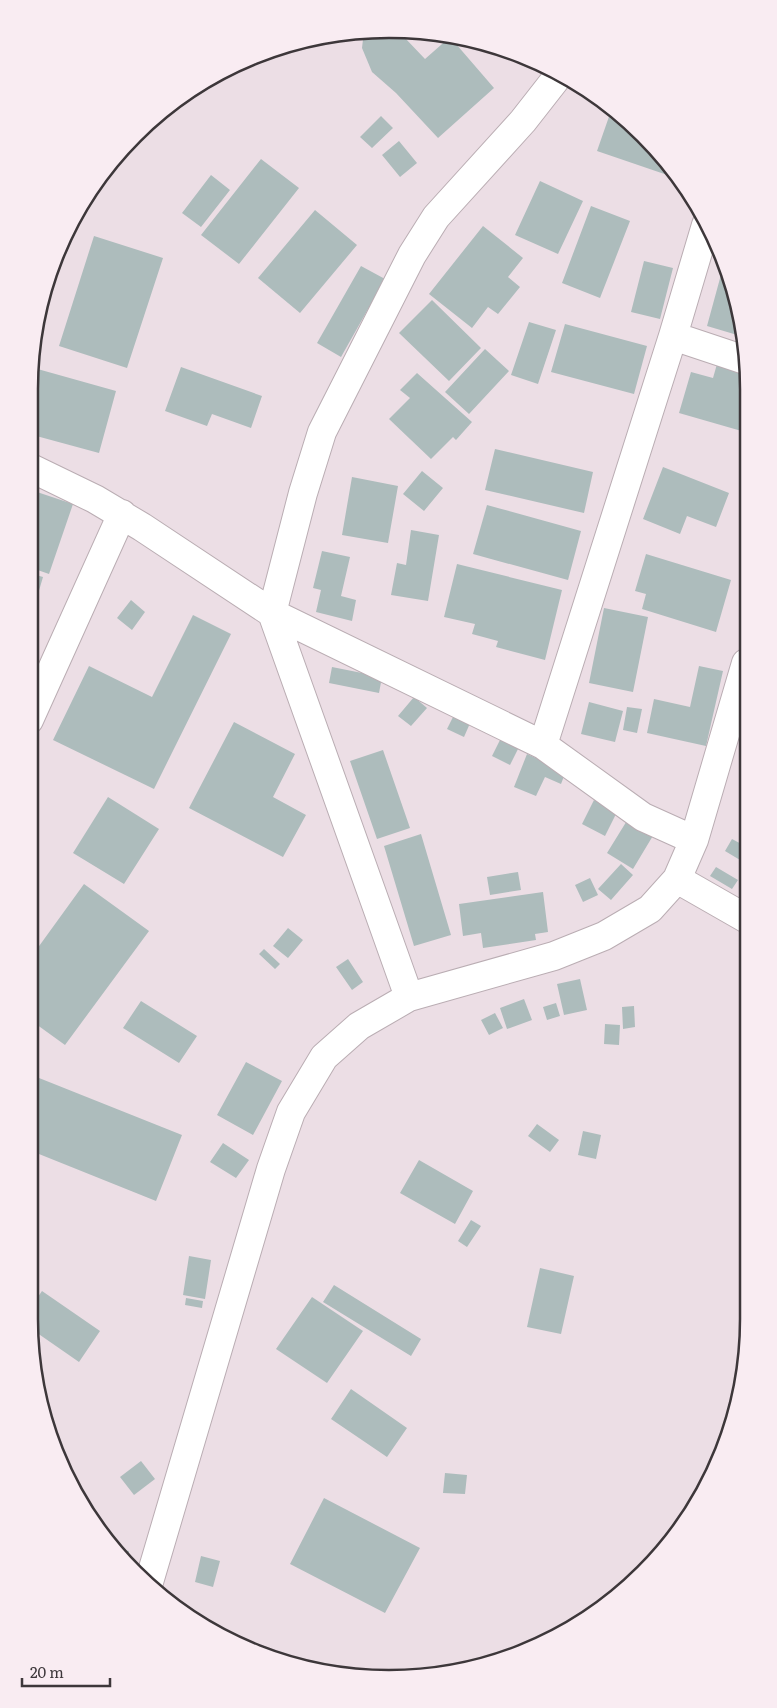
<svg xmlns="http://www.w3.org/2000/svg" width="777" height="1708" font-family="Literata,serif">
	<rect width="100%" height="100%" fill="#ecdee5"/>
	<path fill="#adbcbc" d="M378,30L405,33V38L425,59L450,37L494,88L438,138L396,93L372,72L362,48L364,31Z
		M612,108L674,169L679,179L597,151Z
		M381,116L393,128L372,148L360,137Z
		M399,141L417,163L400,177L382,155Z
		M261,159L299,188L239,264L201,235Z
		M211,175L230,190L201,227L182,213Z
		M540,181L583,201L558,254L515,235Z
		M591,206L630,221L600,298L562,283Z
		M315,210L357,245L300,313L258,278Z
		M483,226L523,258L508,277L520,287L498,314L488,307L472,328L429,294Z
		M94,236L163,258L127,368L59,346Z
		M62,240L68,241L62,261L54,259Z
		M644,261L673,268L660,319L631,312Z
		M361,266L385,279L341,357L317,343Z
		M722,271L726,272L744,337L707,326Z
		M432,300L481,348L449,381L399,333Z
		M529,322L556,330L538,384L511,375Z
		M565,324L647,346L634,394L551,372Z
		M485,349L509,371L469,414L445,392Z
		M717,364L745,372V432L679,413L691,372L713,378Z
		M181,367L262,396L251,428L212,414L207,426L165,411Z
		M34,368L116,391L99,453L29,434V388Z
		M417,373L472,422L456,440L453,437L431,459L389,419L410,398L400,390Z
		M495,449L593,472L584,513L485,490Z
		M663,467L729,493L716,527L687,516L680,534L643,519Z
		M422,471L443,488L424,511L403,494Z
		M352,477L398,486L388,543L342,535Z
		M34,491L73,504L49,574L29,567V508Z
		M487,505L581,531L568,580L473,554Z
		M411,530L439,535L428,601L391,595L397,563L406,565Z
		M322,551L350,557L341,596L356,600L352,621L316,612L321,590L313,588Z
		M646,554L731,580L716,632L642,609L646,594L635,591Z
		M457,564L562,590L545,660L496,647L498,641L472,634L475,624L444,617Z
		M29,573L43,577L38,594L29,591Z
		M131,600L145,612L132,630L117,618Z
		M604,608L648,617L633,692L589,683Z
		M193,615L231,634L154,789L53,740L89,666L152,697Z
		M699,666L723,671L706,746L647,733L654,699L690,707Z
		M332,667L382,677L379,693L329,683Z
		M414,697L427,708L411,726L398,716Z
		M589,702L623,711L615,742L581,734Z
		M627,707L642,709L637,733L623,730Z
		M455,713L471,721L464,737L447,729Z
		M234,722L295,754L273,797L306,815L283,857L189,808Z
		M502,736L520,745L510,765L492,756Z
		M383,750L410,828L377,839L350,761Z
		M527,754L566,771L561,784L545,777L536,796L514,787Z
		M746,775H747V799L740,798Z
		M108,797L159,829L124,884L73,853Z
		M594,800L617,812L605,836L582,824Z
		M628,819L654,834L633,869L607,853Z
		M421,834L451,935L414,946L384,846Z
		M732,839L747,847V860L745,863L725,851Z
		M621,864L633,875L611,900L598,889Z
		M716,867L738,880L732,889L710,876Z
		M518,872L521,890L490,895L487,877Z
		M590,878L598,895L583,902L575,885Z
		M84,884L149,931L65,1045L29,1019V960Z
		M543,892L548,932L535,934L536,940L483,948L481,933L463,936L459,904Z
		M288,928L303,940L288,958L273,946Z
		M264,949L280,964L275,969L259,954Z
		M348,959L363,982L352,990L336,967Z
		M580,979L587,1010L564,1015L557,984Z
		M524,999L532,1020L507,1029L500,1008Z
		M141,1001L197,1036L179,1063L123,1028Z
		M556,1003L560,1016L547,1020L543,1007Z
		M634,1006L635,1027L623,1029L622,1007Z
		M495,1013L503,1028L489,1035L481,1020Z
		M605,1024L620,1025L619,1045L604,1044Z
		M246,1062L282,1081L253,1135L217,1115Z
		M29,1074L182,1135L156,1201L29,1150Z
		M537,1124L559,1140L550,1152L528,1136Z
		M583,1131L601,1135L596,1159L578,1155Z
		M223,1143L249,1160L236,1178L210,1162Z
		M419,1160L473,1191L455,1224L400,1193Z
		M471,1220L481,1226L467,1247L458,1241Z
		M189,1256L211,1260L205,1299L183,1295Z
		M540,1268L574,1276L561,1334L527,1327Z
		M334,1285L421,1339L411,1356L323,1302Z
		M42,1291L100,1331L79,1362L30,1328L29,1310Z
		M312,1297L363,1331L327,1383L276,1349Z
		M186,1298L203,1301L202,1308L185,1305Z
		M351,1389L407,1428L387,1457L331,1419Z
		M141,1461L155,1479L134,1495L120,1477Z
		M445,1473L467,1475L465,1494L443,1493Z
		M324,1498L420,1548L385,1613L290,1564Z
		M111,1548L129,1551L127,1564L118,1556Z
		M201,1556L220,1561L213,1587L195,1582Z"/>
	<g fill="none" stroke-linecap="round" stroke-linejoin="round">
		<defs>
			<path id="minor" d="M673,336L745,360
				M29,467L95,499L142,527L272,613L543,745L643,817L694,840
				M29,720L122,514
				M543,745L673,336L706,225
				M677,879L747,919
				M409,997L272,613L303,493L322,432L412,255L436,217L523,121L559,75
				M149,1582L271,1169L291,1112L324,1057L359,1026L409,997L554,956L604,936L650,909L677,879L694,840L746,663"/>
		</defs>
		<use href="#minor" stroke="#baadb3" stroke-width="30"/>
		<use href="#minor" stroke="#fff" stroke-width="28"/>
	</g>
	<path d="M0 0H777V1708H0ZM389 38H389A351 351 0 0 1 740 389V1319A351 351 0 0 1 389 1670H389A351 351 0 0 1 38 1319V389A351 351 0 0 1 389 38Z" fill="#f9ecf2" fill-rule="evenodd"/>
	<path fill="none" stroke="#3d373a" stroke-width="2.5" d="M389 38H389A351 351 0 0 1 740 389V1319A351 351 0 0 1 389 1670H389A351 351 0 0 1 38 1319V389A351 351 0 0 1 389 38Z"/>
	<path d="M22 1678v8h88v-8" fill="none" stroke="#3d373a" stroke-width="2.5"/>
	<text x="30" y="1678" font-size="15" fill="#3d373a" stroke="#f9ecf2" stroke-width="4" paint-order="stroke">20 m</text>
</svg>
